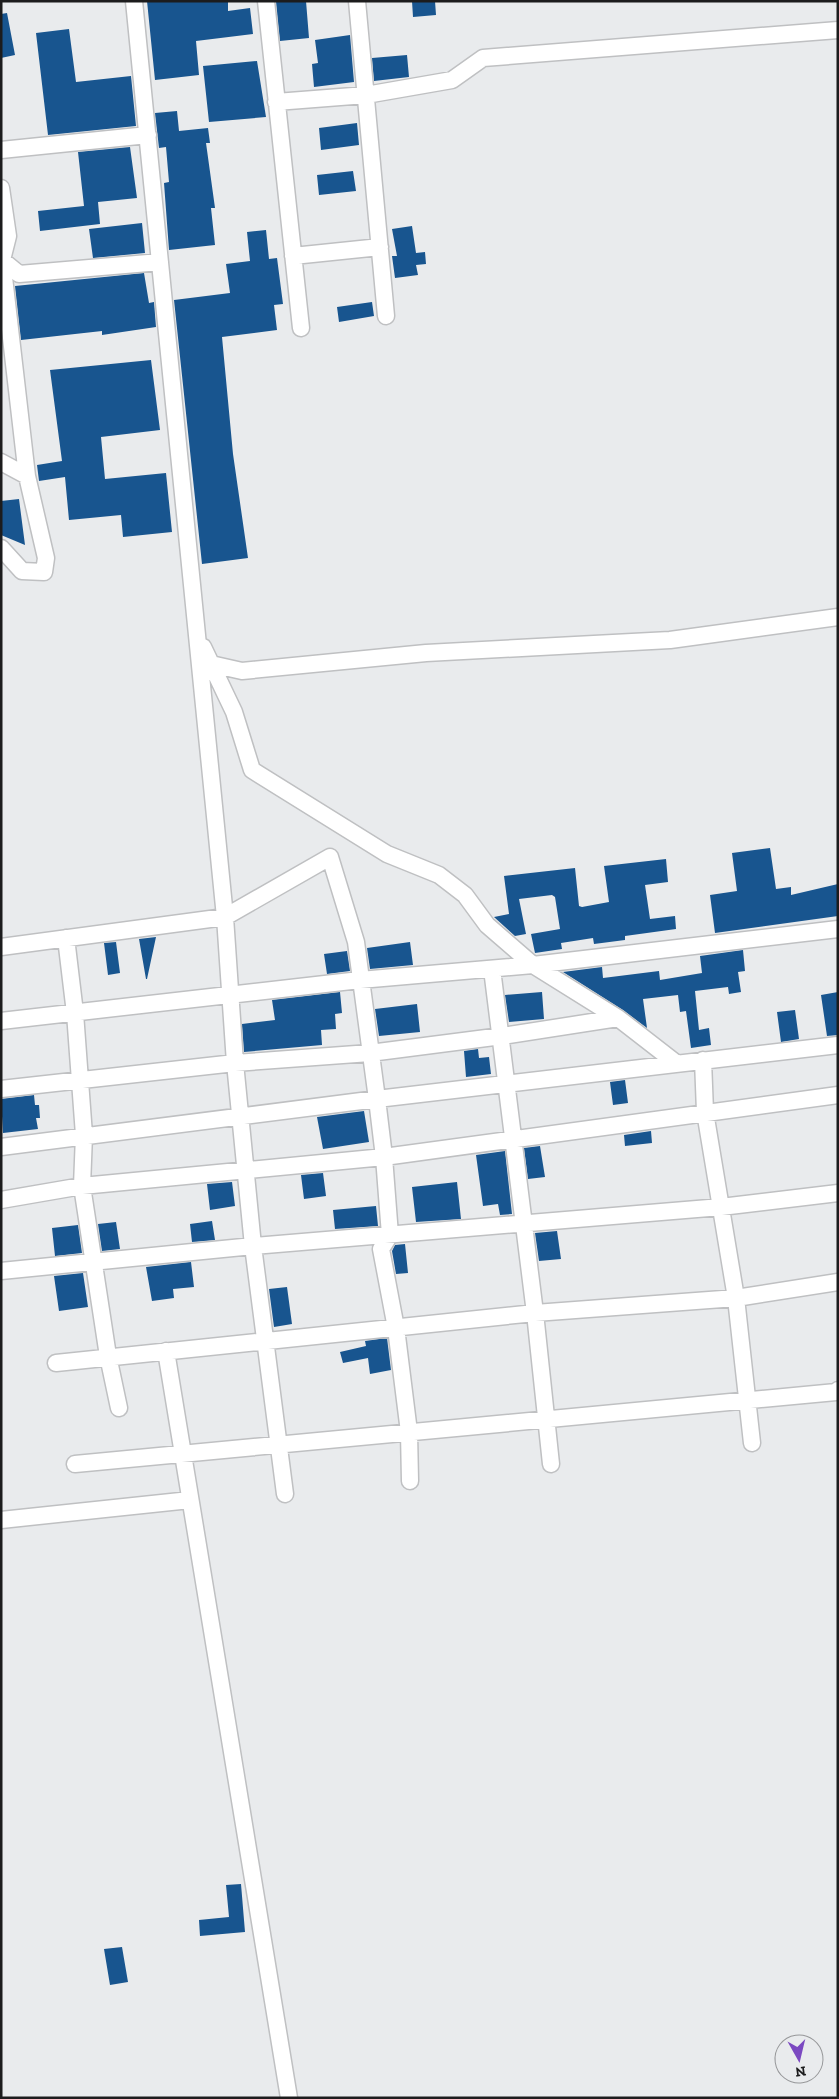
<svg xmlns="http://www.w3.org/2000/svg" width="839" height="2099" font-family="'Zilla Slab',serif">
	<rect width="100%" height="100%" fill="#e9ebed"/>
	<path fill="#18558f" d="M147,1H228V11L250,8L253,34L196,41L199,75L155,80Z
		M276,1H306L309,38L280,41Z
		M412,1H435L436,15L413,17Z
		M7,13L15,55L1,58V14Z
		M69,29L76,82L131,76L136,126L48,135L36,33Z
		M350,35L354,82L314,87L312,64L318,63L315,40Z
		M407,55L409,77L374,81L372,58Z
		M257,61L266,117L209,122L203,66Z
		M177,111L179,131L208,128L210,143H206L215,208H211L215,245L169,250L164,183L169,182L166,147L159,148L155,113Z
		M357,123L359,145L321,150L319,128Z
		M130,147L137,198L98,202L100,224L40,231L38,211L84,206L78,152Z
		M353,171L356,191L319,195L317,175Z
		M142,223L145,253L93,258L89,229Z
		M412,226L416,253L425,252L426,264L416,265L418,275L395,278L392,256H397L392,229Z
		M266,230L269,259L277,258L283,304L274,305L277,330L222,337L233,454L248,558L202,564L174,300L230,293L226,264L250,261L247,232Z
		M144,273L149,303L154,302L156,327L102,335V331L21,340L15,286Z
		M372,302L374,316L339,322L337,307Z
		M151,360L160,430L101,437L105,479L166,473L172,532L123,537L121,515L69,520L65,477L39,481L37,465L62,461L50,370Z
		M19,499L25,545L1,535V501Z
		M770,848L776,889L791,887V895L838,884V916L715,933L710,895L737,891L732,853Z
		M666,859L668,882L645,885L650,919L675,916L676,929L625,936V940L594,944L593,938L561,943L562,949L535,953L531,934L560,929L555,897L552,895L519,899L526,934L515,936L494,917L509,914L504,876L575,868L579,906L582,907L609,902L604,866Z
		M156,937L147,979H146L139,939Z
		M116,942L120,973L108,975L104,943Z
		M410,942L413,965L370,969L367,948Z
		M743,950L745,971L738,972L741,992L729,994L728,987L695,991L699,1030L709,1028L711,1045L691,1048L686,1011L680,1012L678,995L643,999L647,1028L623,1010L563,972L602,967L603,978L659,971L660,980L702,973L700,956Z
		M347,951L350,971L327,974L324,954Z
		M340,992L342,1013L335,1014L336,1029L321,1030L322,1045L244,1052L242,1024L275,1020L272,1000Z
		M542,992L544,1019L509,1022L505,995Z
		M838,992V1035L827,1036L821,995Z
		M417,1004L420,1032L379,1036L375,1009Z
		M795,1010L799,1039L781,1042L777,1012Z
		M478,1049L479,1058L489,1057L491,1074L466,1077L464,1051Z
		M625,1080L628,1103L613,1105L610,1082Z
		M34,1095L35,1105H39L40,1118H36L38,1129L3,1133L1,1099Z
		M364,1111L369,1142L323,1149L317,1117Z
		M651,1131L652,1143L625,1146L624,1135Z
		M540,1146L545,1177L528,1179L524,1148Z
		M505,1151L512,1214L500,1215L498,1204L483,1206L476,1155Z
		M323,1173L326,1196L304,1199L301,1175Z
		M232,1182L235,1206L210,1210L207,1184Z
		M457,1182L461,1219L416,1222L412,1187Z
		M376,1206L378,1226L335,1229L333,1210Z
		M212,1221L215,1240L192,1242L190,1224Z
		M116,1222L120,1249L102,1251L98,1224Z
		M78,1225L82,1253L55,1256L52,1228Z
		M557,1231L561,1259L539,1261L535,1233Z
		M405,1244L408,1273L396,1274L392,1251L395,1245Z
		M191,1262L194,1287L173,1289L174,1298L152,1301L146,1267Z
		M83,1273L88,1307L59,1311L54,1276Z
		M287,1287L292,1324L274,1327L269,1289Z
		M387,1338L391,1370L370,1374L368,1358L343,1363L340,1352L366,1346L365,1341Z
		M241,1884L245,1932L200,1936L199,1920L229,1917L226,1885Z
		M122,1947L128,1982L110,1985L104,1949Z"/>
	<g fill="none" stroke-linecap="round" stroke-linejoin="round">
		<defs>
			<path id="minor" d="M134,1L225,917L235,1063L253,1246L285,1494
				M266,1L301,328
				M357,1L386,316
				M276,102L366,95L452,80L483,58L838,30
				M1,150L148,135
				M1,188L8,236L2,260L27,476L46,558L44,572L22,571L1,548
				M293,256L380,247
				M2,260L19,274L160,262
				M1,462L27,476
				M203,647L234,712L252,770L387,854L439,875L465,895L487,925L533,965L618,1018L676,1063
				M211,664L242,671L426,653L670,640L838,617
				M66,938L75,1013L84,1135L82,1186L108,1356L119,1408
				M1,947L225,917L330,857L356,942L377,1099L384,1157L390,1235L381,1249L396,1328L409,1432L410,1481
				M492,969L535,1313L551,1464
				M1,1021L360,980L533,965L838,929
				M703,1060L705,1112L736,1298L752,1443
				M1,1089L235,1063L370,1053L502,1036L618,1018
				M1,1147L377,1099L838,1045
				M1,1200L82,1186L384,1157L838,1095
				M1,1271L253,1246L721,1207L838,1193
				M166,1351L289,2098
				M56,1363L535,1313L736,1298L838,1282
				M75,1464L836,1392L838,1390
				M1,1520L190,1500"/>
		</defs>
		<use href="#minor" stroke="#bfc0c2" stroke-width="19"/>
		<use href="#minor" stroke="#fff" stroke-width="16"/>
	</g>
	<rect width="839" height="2099" fill="none" stroke="#1c1c1d" stroke-width="5"/>
	<g transform="translate(799 2059) rotate(172)"><circle r="24" fill="#e9ebed" stroke="#97989a"/>
	<path d="M0-4L9 19L0 12L-9 19Z" fill="#7b49c1"/>
	<text y="-8" font-size="14" font-weight="bold" text-anchor="middle" fill="#1c1c1d">N</text>
	</g>
</svg>
